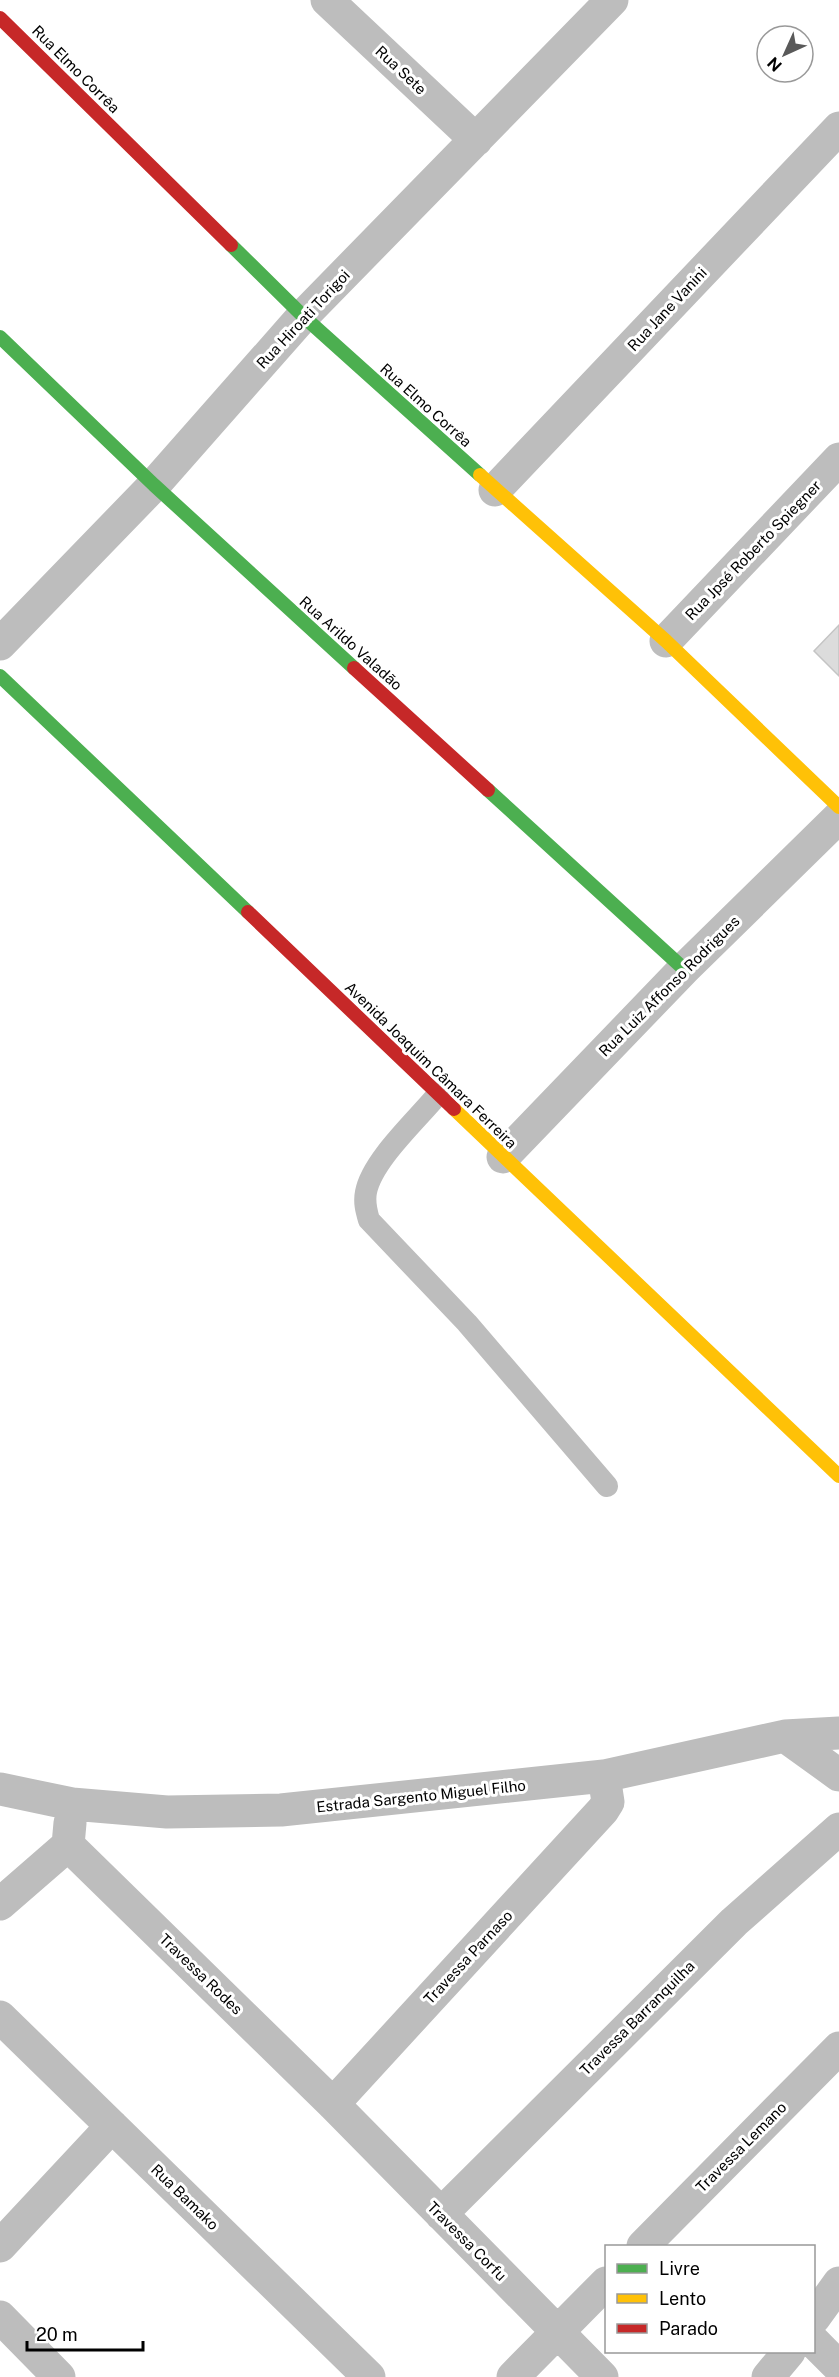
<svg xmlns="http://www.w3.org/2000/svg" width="839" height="2377" font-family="'Public Sans',sans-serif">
	<rect width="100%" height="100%" fill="#fff"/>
	<path fill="#dcdcdc" stroke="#c4c4c4" stroke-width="1.5" d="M839,625V676L814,651Z"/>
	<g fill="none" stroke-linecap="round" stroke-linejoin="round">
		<path stroke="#bdbdbd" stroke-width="22" d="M439,1093C418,1119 372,1160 366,1192C364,1202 366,1210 369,1220L467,1323L607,1486"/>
		<path stroke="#bdbdbd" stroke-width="33" d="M327,0L476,140
			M495,490L839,128
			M666,641L839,459
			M0,644L154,485L303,316L612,0
			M503,1157L684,969L839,817
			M785,1736L839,1775
			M0,1789L72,1804L167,1812L281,1810L604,1776L785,1736L839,1733
			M68,1845L333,2104L602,2377
			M0,1904L68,1845L70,1823
			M0,2017L369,2377
			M333,2104L603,1810L608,1802L604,1776
			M441,2214L734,1922L839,1829
			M0,2246L112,2126
			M643,2246L839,2048
			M0,2317L59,2377
			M814,2318L839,2283
			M814,2342L839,2367
			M513,2377L606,2283
			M768,2377L789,2352"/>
		<path stroke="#4caf50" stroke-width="14" d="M231,245L303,316L480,475
			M0,337L154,485L354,668
			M0,676L248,912
			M488,790L684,969"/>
		<path stroke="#ffc107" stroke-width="14" d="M480,475L666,641L839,807
			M454,1109L839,1476"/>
		<path stroke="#c62828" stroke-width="14" d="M0,18L231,245
			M354,668L488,790
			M248,912L454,1109"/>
	</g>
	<g text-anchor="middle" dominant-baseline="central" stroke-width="6" stroke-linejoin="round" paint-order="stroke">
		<g font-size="15" fill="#000" stroke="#fff">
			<text transform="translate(76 69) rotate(45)">Rua Elmo Corrêa</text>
			<text transform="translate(401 70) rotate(43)">Rua Sete</text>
			<text transform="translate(667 309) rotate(-47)">Rua Jane Vanini</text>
			<text transform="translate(303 319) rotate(-47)">Rua Hiroati Torigoi</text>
			<text transform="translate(426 405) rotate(42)">Rua Elmo Corrêa</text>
			<text transform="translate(753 550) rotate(-46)">Rua Jpsé Roberto Spiegner</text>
			<text transform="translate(351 643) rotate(42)">Rua Arildo Valadão</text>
			<text transform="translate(669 986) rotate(-45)">Rua Luiz Affonso Rodrigues</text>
			<text transform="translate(431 1065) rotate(44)">Avenida Joaquim Câmara Ferreira</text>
			<text transform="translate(421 1796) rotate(-6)">Estrada Sargento Miguel Filho</text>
			<text transform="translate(468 1957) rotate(-47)">Travessa Parnaso</text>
			<text transform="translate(201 1974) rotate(44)">Travessa Rodes</text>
			<text transform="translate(637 2018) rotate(-45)">Travessa Barranquilha</text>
			<text transform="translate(741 2147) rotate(-45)">Travessa Lemano</text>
			<text transform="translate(185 2197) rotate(44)">Rua Bamako</text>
			<text transform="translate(467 2241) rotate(45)">Travessa Corfu</text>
		</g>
	</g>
	<rect x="605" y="2245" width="210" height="108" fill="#ffffff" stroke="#999999" stroke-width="1.5"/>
	<rect x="617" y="2264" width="30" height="9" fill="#4caf50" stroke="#999999" stroke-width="1.5"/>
	<text x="659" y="2275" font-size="18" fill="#000000">Livre</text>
	<rect x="617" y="2294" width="30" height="9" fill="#ffc107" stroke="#999999" stroke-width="1.5"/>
	<text x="659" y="2305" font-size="18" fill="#000000">Lento</text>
	<rect x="617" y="2324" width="30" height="9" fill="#c62828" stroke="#999999" stroke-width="1.5"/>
	<text x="659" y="2335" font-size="18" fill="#000000">Parado</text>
	<g transform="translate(785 54) rotate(225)"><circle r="28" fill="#ffffff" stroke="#999999" stroke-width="1.5"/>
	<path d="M0-4.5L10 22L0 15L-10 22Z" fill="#595959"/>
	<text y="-9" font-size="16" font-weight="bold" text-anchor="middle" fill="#000000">N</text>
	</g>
	<path d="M27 2341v9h116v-9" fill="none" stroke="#000000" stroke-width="3"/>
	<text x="36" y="2341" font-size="18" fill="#000000" stroke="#ffffff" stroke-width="4.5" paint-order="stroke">20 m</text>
</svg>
